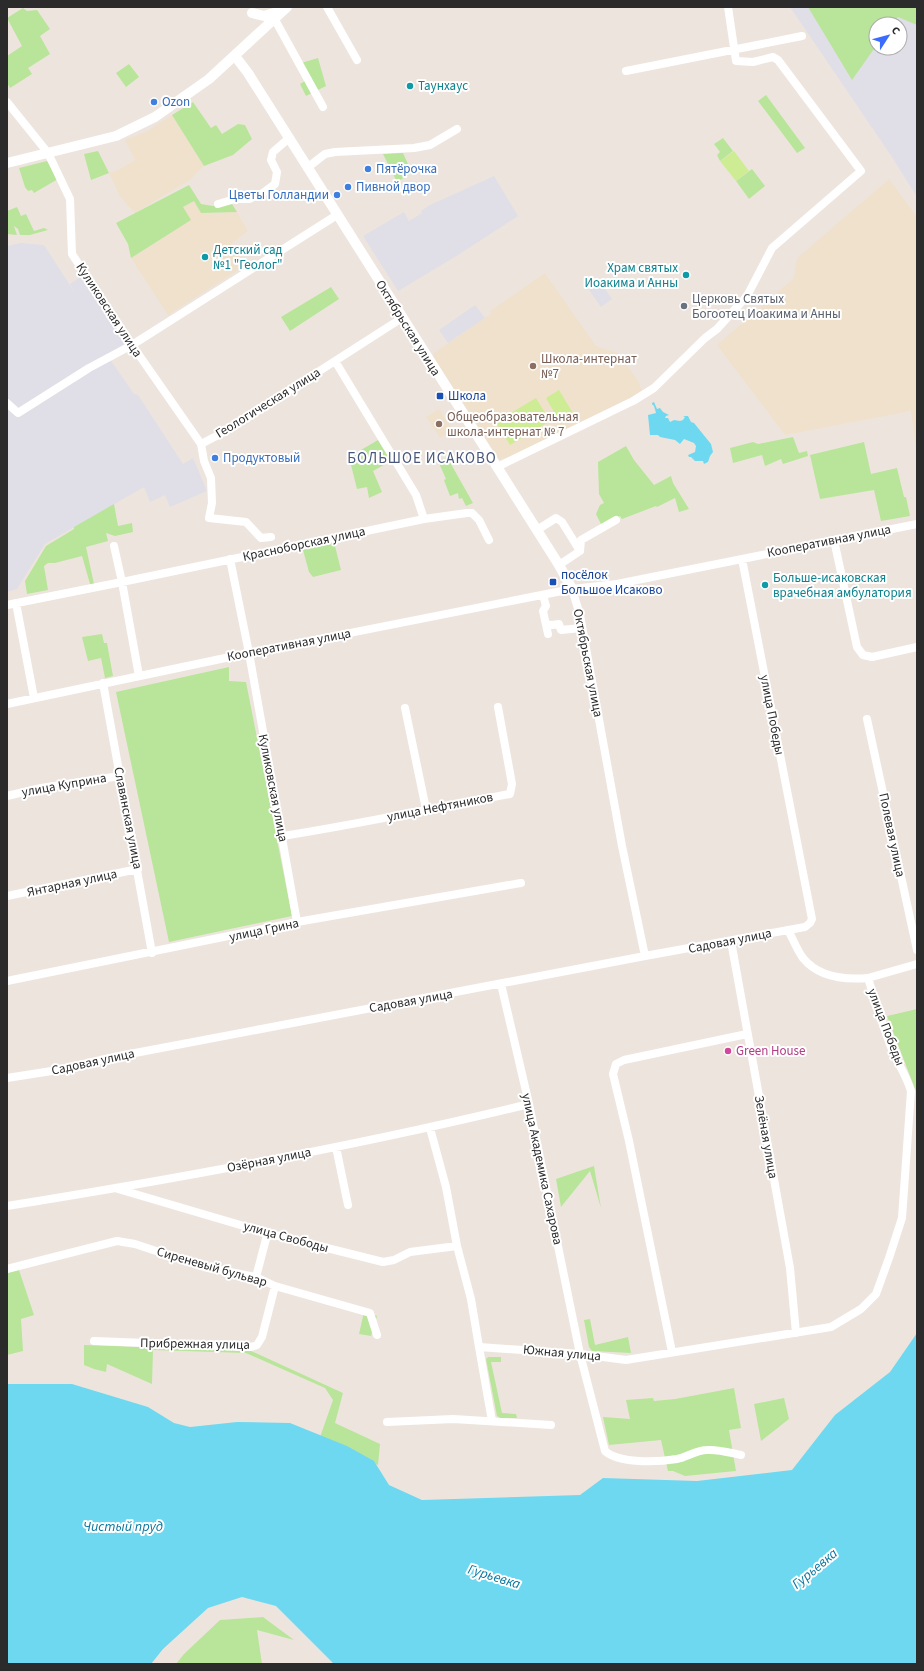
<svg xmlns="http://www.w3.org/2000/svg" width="924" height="1671" font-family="'Source Sans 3',sans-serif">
	<rect width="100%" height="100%" fill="#ede5dd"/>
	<path fill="#e0dee6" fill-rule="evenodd" d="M790,7H917V197L892,157ZM876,24H900V48H876Z
		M494,176L518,216L458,255L398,291L363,236L404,212L409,221L422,213L421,211L430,205Z
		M21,243L44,245L77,296L70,284L85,274L128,342L107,355L134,394L138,395L183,464L193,458L207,491L170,507L165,495L150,502L144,487L45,544L17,589L7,592V246Z
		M600,282L612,299L601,307L589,290Z
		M475,305L485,318L448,343L439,330Z"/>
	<path fill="#efe1cc" d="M172,115L204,166L190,180L135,213L128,206L120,196L109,173L118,170L135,160L125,140L148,131Z
		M889,179L917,217V455L911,411L785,435L717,345L794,278L797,258Z
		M194,201L211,213L237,212L248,231L231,244L246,265L168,315L131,258L190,220L183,207Z
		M545,273L596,346L618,353L639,382L642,392L511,457L499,459L433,356L434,353L491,314L490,311Z
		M439,409L453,430L440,438L426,417Z"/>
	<path fill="#b8e599" d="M808,7H917V25L898,17L892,24H876V46L852,80Z
		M23,8L27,11L37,10L50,29L40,36L50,54L28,68L32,74L10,88L7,83V56L22,46L7,18Z
		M318,58L326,86L306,96L300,84L305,81L301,63Z
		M129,64L139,77L126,87L116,73Z
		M766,95L805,148L797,153L758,101Z
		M193,102L211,128L216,125L222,134L238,124L245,125L252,139L233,155L204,166L172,115Z
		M723,138L733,151L720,161L717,155L720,152L714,144Z
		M98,151L109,173L91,180L84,154Z
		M403,153L412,173L397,182L383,154Z
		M47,161L58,179L34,193L32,190L28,191L25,187L19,168Z
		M752,169L765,186L749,199L736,181Z
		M189,185L201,204L213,206L232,204L237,212L201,213L194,201L183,207L191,220L131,258L128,244L116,223Z
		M17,207L21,216L26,214L34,231L44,228L48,230L30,235H20L18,229L14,226L17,235L7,234V211Z
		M331,287L339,299L290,331L281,317Z
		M793,437L799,453L807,451L808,456L783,464L781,459L765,466L762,455L733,463L730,448L753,442L758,444Z
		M378,440L391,461L373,471L382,492L369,498L367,487L357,489L349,457Z
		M864,442L871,474L897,468L904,497H906L910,516L881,521L874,490L820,499L810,455Z
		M626,446L634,460L654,485L671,476L673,483L689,509L679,512L675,498L657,507L656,506L622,519L620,516L602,526L596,514L600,505L604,503L599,494L598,462Z
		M447,457L473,503L466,506L462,498L459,499L458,493L450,496L444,480L446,479L438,461Z
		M114,504L118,526L132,523L133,532L115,536L106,533L108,541L86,547L94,584H90L82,556L55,563H48L44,566L48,590L27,594L25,581L46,546L74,529V527Z
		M334,542L341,570L313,577L309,572L303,550Z
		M102,634L104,643H107L113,676L105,678L101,658L88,661L82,637Z
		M229,667V681L246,682L292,916L169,942L116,692Z
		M917,1009V1094L887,1016Z
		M594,1166L601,1208L590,1171L561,1207L556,1179Z
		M19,1270L34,1315L21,1319L23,1351L7,1355V1273Z
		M364,1312L377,1316L371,1336L359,1334Z
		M590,1319L595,1345L628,1337L631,1353L592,1351L589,1347L584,1320Z
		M84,1345L251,1351L343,1393L335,1423L380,1444L378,1465L344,1449L319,1440L333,1400L325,1388L246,1353L153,1350L152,1384L107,1364L106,1372L94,1369L84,1365Z
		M488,1357H501V1362H491L502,1413L516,1414L517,1418H500L497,1416L486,1359Z
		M734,1388L741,1428L729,1430L736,1471L685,1476L673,1471H668L661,1440L609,1445L603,1417L630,1419L626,1400L653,1398L654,1401L675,1399Z
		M784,1398L789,1419L761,1441L754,1404Z
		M263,1617L294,1640L257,1630L262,1664H176L184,1654L220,1620Z"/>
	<path fill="#cdec94" d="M734,151L749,171L736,181L720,161Z
		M559,390L574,415L561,424L546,398Z
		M536,398L550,421L510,445L496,422Z"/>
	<path fill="#6ed8f1" d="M654,402L657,409L660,408L663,412L669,415L666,416L665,418H668L670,422L674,420L680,421L683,420L685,417L683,416H688L691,422L694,423L711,444L713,452L710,456L708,462L704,464L703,461H695L691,457H689L688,455L695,452L696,446L694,443L684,439L680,444L675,440L660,437L658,435H650L648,415L656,413L654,406L652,404V403Z
		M917,1333V1664H334L276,1606L242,1597L208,1608L163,1649L151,1664H7V1384H72L148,1407L174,1423L190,1427L237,1422L290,1423L347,1446L374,1461L389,1485L422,1500L580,1495L603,1478L697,1481L792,1470L835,1415L890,1372Z"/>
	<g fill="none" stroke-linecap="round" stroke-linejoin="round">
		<path stroke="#fff" stroke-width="8" d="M327,7L357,60
			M274,18L323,107
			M626,71L802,36
			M7,102L48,153L70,199L72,254L132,345L201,444L204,461L211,478L212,503L209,518L246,522L261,538L271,537
			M307,168L325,154L335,152L414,148L430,145L457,129
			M218,204L235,199H249L263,193L275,184L277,172L271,160L273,152L288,139
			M335,361L416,495L424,519
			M7,403L18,413L89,368L132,345L337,215
			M201,444L226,431L402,318
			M497,467L633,401L654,388L705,338L717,329L747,296L772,248L861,171L778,60L773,57L753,62L736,61L728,7
			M537,530L556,518L562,522L580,551L559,565
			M834,540L857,647L863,655L872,657L917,647
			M114,546L122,582L139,676
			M580,551L581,540L616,520
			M230,559L249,653L297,922
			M572,589L580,615L622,846L645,956
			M543,595L546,606L543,611L548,634
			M16,603L34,698
			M7,605L122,582L424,519L467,513H472L479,520L489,540
			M546,624L552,625L559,624L561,630L582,628
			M103,683L152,953
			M7,704L249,653L572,589L617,584L917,524
			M405,708L426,809
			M867,719L917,950
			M7,796L41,788L120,776
			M283,836C359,824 434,808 510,794L512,784L498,707
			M7,896L138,869
			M731,941L790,1268L796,1333
			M868,978L917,964
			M7,981L297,922L521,883
			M501,984L529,1104L580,1354L605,1451C619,1464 658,1462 677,1459C687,1457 697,1450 707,1450C718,1449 731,1453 741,1455
			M7,1078L58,1070L114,1057L645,956L805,927L810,923L812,919L742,559
			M430,1128L446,1187L457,1246L471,1299L479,1347L580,1354L626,1360L831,1327L861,1309L876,1294L889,1258L902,1218L911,1091C907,1077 899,1065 893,1052C883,1028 876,1003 868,978C845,980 819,978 803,958C797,950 793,939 788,930
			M336,1147L348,1205
			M118,1189L271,1234L383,1262L394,1260L410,1252L457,1246
			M7,1206C182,1178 357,1146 529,1104
			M7,1269L117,1241L135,1244L204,1267L256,1277L275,1286L370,1313L377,1335
			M256,1277L266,1239L271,1234
			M94,1341L251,1347L257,1345L262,1337L275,1286
			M479,1347L492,1421
			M672,1352L629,1141L613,1074L616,1064L624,1060L747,1034
			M387,1422L453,1419L551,1425"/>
		<path stroke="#fff" stroke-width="10" d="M252,13L264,16L277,12
			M235,56L248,73L559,565L572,589
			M7,163L116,136L155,117L209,79L287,7"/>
	</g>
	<g fill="#0f9aa8" stroke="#fff" stroke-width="1.5">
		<circle cx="410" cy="86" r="4"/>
		<circle cx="205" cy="257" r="4"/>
		<circle cx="686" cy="275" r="4"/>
		<circle cx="765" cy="585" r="4"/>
	</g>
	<g fill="#3f7fe0" stroke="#fff" stroke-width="1.5">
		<circle cx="154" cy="102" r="4"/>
		<circle cx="368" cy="169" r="4"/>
		<circle cx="348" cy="187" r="4"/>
		<circle cx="337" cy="195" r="4"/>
		<circle cx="215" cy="458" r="4"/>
	</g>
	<circle fill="#6b7280" stroke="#fff" stroke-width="1.5" cx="684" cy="306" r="4"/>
	<g fill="#8d6e63" stroke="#fff" stroke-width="1.5">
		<circle cx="533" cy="366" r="4"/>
		<circle cx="439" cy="424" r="4"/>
	</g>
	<g fill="#1a4fb4" stroke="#fff" stroke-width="1.5">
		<rect x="436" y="392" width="8" height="8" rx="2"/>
		<rect x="549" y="578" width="8" height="8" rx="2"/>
	</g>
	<circle fill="#d1479c" stroke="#fff" stroke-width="1.5" cx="728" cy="1051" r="4"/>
	<g text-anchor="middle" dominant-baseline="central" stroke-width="4" stroke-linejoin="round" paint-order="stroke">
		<g font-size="13" fill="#0d838f" stroke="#fff" text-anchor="start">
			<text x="418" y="86">Таунхаус</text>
			<text x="213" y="250">Детский сад<tspan x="213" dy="15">№1 "Геолог"</tspan></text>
			<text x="678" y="268" text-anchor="end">Храм святых<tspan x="678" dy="15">Иоакима и Анны</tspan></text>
			<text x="773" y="578">Больше-исаковская<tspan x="773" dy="15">врачебная амбулатория</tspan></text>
		</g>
		<g font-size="13" fill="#366cbe" stroke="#fff" text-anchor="start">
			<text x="162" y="102">Ozon</text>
			<text x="376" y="169">Пятёрочка</text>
			<text x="356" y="187">Пивной двор</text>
			<text x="329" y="195" text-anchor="end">Цветы Голландии</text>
			<text x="223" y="458">Продуктовый</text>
		</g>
		<g font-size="13" fill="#5b616d" stroke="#fff" text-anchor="start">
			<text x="692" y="299">Церковь Святых<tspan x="692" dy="15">Богоотец Иоакима и Анны</tspan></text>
		</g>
		<g font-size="13" fill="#2b2b2b" stroke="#fff">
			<text transform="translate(109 310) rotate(57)">Куликовская улица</text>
			<text transform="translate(408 328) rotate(58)">Октябрьская улица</text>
			<text transform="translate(268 403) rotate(-32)">Геологическая улица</text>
			<text transform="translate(829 541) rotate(-11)">Кооперативная улица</text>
			<text transform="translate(304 544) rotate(-12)">Красноборская улица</text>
			<text transform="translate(289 645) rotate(-11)">Кооперативная улица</text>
			<text transform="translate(588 663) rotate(79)">Октябрьская улица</text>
			<text transform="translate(772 715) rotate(79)">улица Победы</text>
			<text transform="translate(64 785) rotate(-10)">улица Куприна</text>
			<text transform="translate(273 788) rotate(79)">Куликовская улица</text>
			<text transform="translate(440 807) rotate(-11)">улица Нефтяников</text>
			<text transform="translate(128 818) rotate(79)">Славянская улица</text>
			<text transform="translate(892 835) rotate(78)">Полевая улица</text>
			<text transform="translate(72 883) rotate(-12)">Янтарная улица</text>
			<text transform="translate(264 930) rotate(-12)">улица Грина</text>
			<text transform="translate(730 941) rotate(-11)">Садовая улица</text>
			<text transform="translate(411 1001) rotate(-10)">Садовая улица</text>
			<text transform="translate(886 1027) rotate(69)">улица Победы</text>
			<text transform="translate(93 1062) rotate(-12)">Садовая улица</text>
			<text transform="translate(766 1137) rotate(80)">Зелёная улица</text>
			<text transform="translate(269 1160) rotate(-11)">Озёрная улица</text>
			<text transform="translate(542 1169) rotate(78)">улица Академика Сахарова</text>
			<text transform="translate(286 1237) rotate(15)">улица Свободы</text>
			<text transform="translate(212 1267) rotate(16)">Сиреневый бульвар</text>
			<text transform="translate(195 1344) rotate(1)">Прибрежная улица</text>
			<text transform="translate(562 1353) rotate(5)">Южная улица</text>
		</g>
		<g font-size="13" fill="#785e54" stroke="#fff" text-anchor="start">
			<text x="541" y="359">Школа-интернат<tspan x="541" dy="15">№7</tspan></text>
			<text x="447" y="417">Общеобразовательная<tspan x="447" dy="15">школа-интернат № 7</tspan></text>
		</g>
		<g font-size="13" fill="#164399" stroke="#fff" text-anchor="start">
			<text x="448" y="396">Школа</text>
			<text x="561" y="575">посёлок<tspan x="561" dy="15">Большое Исаково</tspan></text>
		</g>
		<g font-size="13" fill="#b23c85" stroke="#fff" text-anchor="start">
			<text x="736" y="1051">Green House</text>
		</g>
		<g font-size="14" font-style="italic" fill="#0a77a0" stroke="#fff">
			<text x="123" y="1527">Чистый пруд</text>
			<text transform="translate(815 1569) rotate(-40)">Гурьевка</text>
			<text transform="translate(494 1577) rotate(17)">Гурьевка</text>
		</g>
		<g font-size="15" letter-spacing="1" fill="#4a577d" stroke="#fff">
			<text x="422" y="458">БОЛЬШОЕ ИСАКОВО</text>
		</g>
	</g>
	<rect width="924" height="1671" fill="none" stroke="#2b2b2b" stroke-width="16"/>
	<g transform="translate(888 36) rotate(54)"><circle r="19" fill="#ffffff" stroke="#aaaaaa"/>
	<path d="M0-3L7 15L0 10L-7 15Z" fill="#3a6cfe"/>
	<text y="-6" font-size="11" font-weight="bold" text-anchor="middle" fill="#2b2b2b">С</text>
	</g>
</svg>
